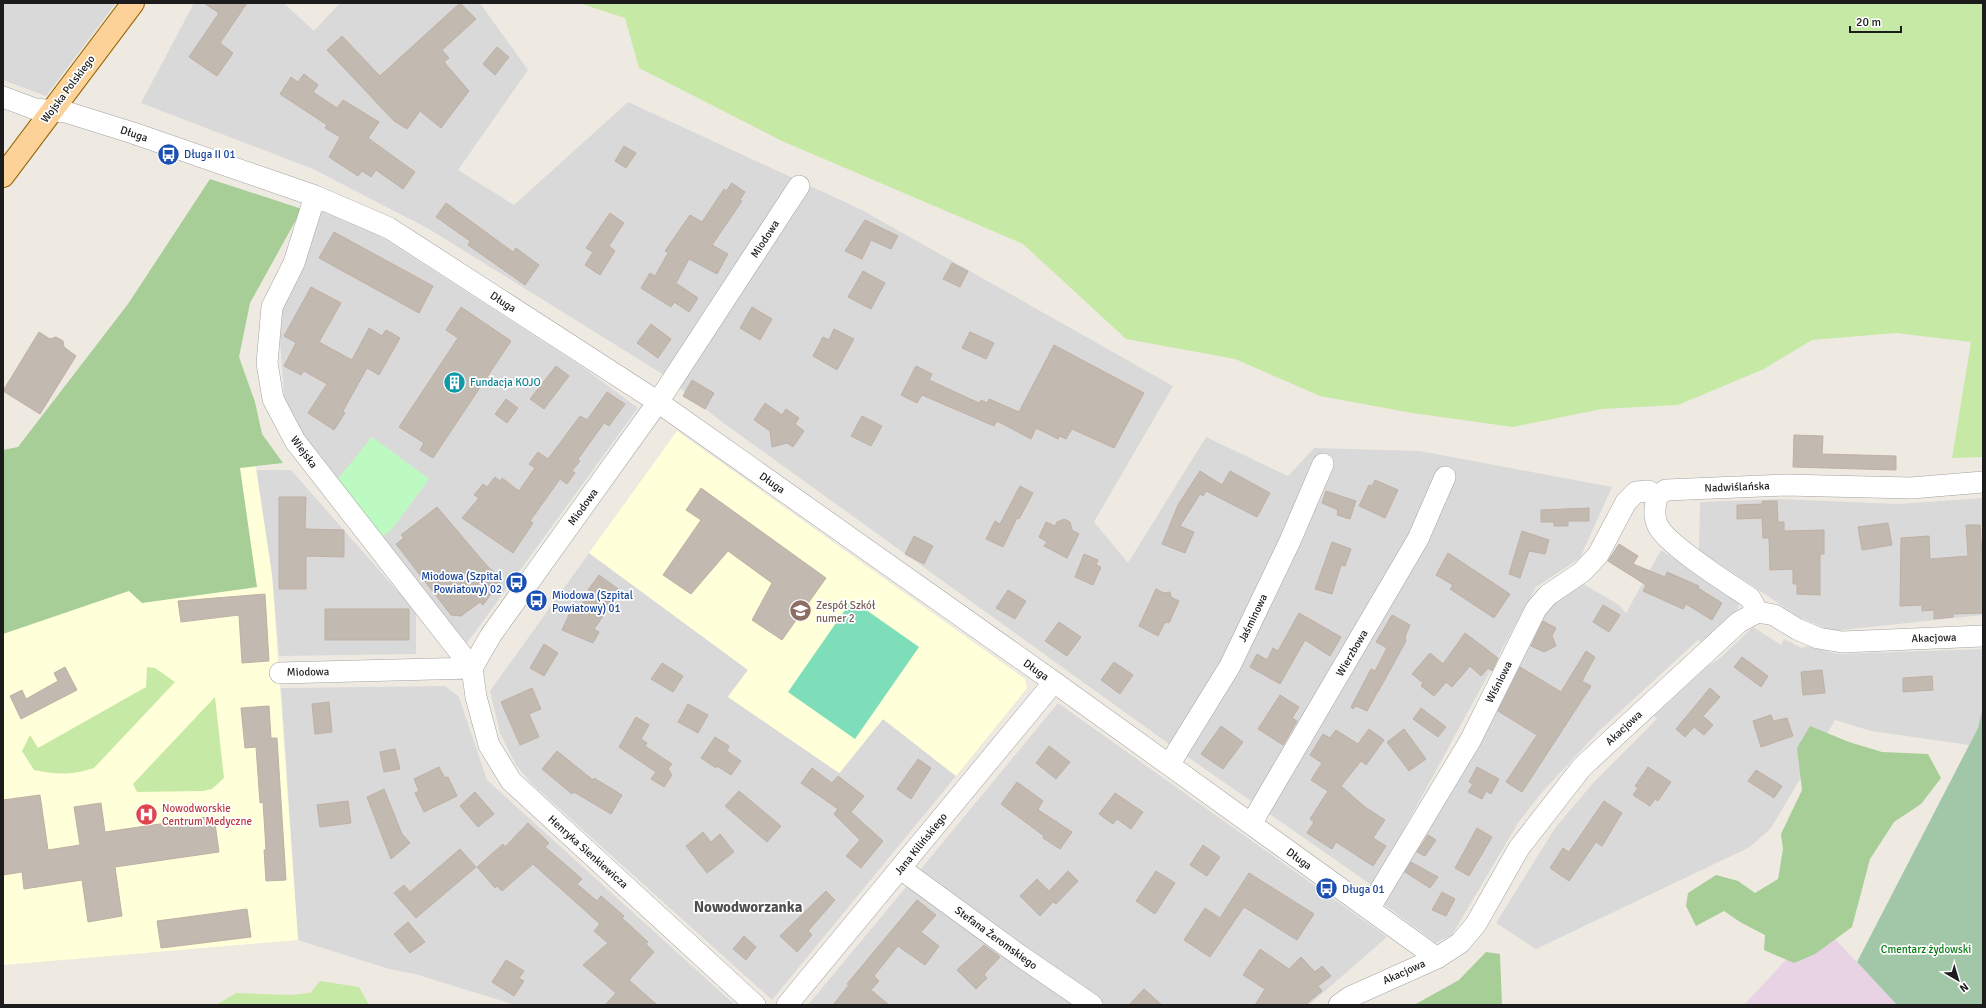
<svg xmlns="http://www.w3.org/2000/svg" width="1986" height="1008" font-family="Signika,sans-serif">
	<rect width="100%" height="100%" fill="#eeeae2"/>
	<path fill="#dad9d9" d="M3,3H116L46,96L3,80Z
		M194,3H284L314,31L340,3H480L528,70L458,170L514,205L628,102L862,210L1173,386L1094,522L1128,563L1206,437L1288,476L1314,448L1420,451L1612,487L1580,558L1536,587L1373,886L1169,744L718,419L664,375L429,229L313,169L141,103Z
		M311,203L356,223L383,238L581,366L638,408L467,643L391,552L323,466L285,406L280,342L281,316L292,260Z
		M256,470H291L416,612V654L279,656L272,575Z
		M1983,498V615L1832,631L1799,617L1699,550L1700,502L1779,499L1898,504Z
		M1661,550L1738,602L1739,608L1702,643L1698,640L1600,730L1543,791L1518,823L1452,935L1436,943L1385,905L1383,901L1540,612L1580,582L1619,605L1626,613Z
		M589,553L748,670L728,696L840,773L883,719L956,776L772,1000L532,784L516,765L500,733L490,691Z
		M1753,627L1781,645L1784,639L1802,648L1807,646L1838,654L1983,649V707L1978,728L1969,745L1871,731L1835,720L1771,828L1750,847L1536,949L1496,923L1555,828L1594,782L1657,719L1654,716L1708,666L1719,659Z
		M445,686L459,697L487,780L735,1005H516L415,974L389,969L298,940L281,688Z
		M1058,703L1387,937L1309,1005H1106L1023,950L922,877L921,869Z
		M906,887H912L1079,1005H808Z"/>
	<path fill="#e7d3e3" d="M1820,923L1897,1005H1744Z"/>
	<path fill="#ffffd9" d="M677,431L1025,679L1027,688L956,776L883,719L839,773L728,697L748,670L589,553Z
		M253,448L272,575L298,940L3,965V469Z"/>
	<path fill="#c7e9a6" d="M579,3H1983V457L1952,458L1971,342L1896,333L1812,340L1764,369L1678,405L1602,409L1513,427L1412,413L1320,396L1235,359L1126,339L1023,244L782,141L639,68L625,18Z
		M147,667L155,668L175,682L94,768C72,775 57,775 34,770L22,751L30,735L38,748L146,687Z
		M215,697L224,778L212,789L203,791L137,792L133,784Z
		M320,981L359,987L369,1005H216L236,993L290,995L310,993Z"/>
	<path fill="#a6ce96" d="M210,179L302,209L250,303L239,357L255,402L262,434L283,463L240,468L257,587L142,603L129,591L3,634V450L18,447L128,304Z
		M1810,726L1849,742L1882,752L1928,754L1941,778L1921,804L1894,822L1870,859L1852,927L1815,954L1794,963L1764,950L1765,935L1740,922L1724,911L1696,926L1686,906L1688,893L1716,875L1738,881L1755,893L1778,879L1783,849L1781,834L1802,790L1797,748Z
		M1486,952L1500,954L1502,1005H1414L1459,980Z"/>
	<path fill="#a2c7a8" d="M1983,707V1005H1897L1857,962L1978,728Z"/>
	<path fill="#bdfac2" d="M372,437L429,479L392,529L382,537L336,481Z"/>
	<path fill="#7edeba" d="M852,600L919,647L855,739L788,692Z"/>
	<path fill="#c2b9b1" stroke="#bfb0a4" d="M204,3H247L220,43L233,53L217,76L189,57L219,13Z
		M460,3L476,19L442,50L449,58L444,62L469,91L441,128L420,111L407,129L394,121L327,50L342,36L380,76Z
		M497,47L509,57L495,75L483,64Z
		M304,74L318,85L313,92L337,108L343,100L379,122L368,138L415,172L403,189L376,170L371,177L362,171L358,176L329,157L340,137L325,128L327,125L280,94L291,77L298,82Z
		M624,146L636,153L626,168L615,161Z
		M732,183L745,192L740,200L742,201L712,245L728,254L717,274L689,259L676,283L698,298L689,312L674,302L671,307L641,288L650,273L655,276L668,253L665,251L690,215L702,222L724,189L726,191Z
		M446,203L513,252L516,248L539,265L525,285L468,245L470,241L436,217Z
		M610,213L624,223L609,246L615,251L600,275L585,265L593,252L586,248Z
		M865,220L898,236L891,249L871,240L862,259L845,251Z
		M334,232L433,286L419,313L319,258Z
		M952,263L968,271L960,287L943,279Z
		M863,271L885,283L871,309L848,297Z
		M311,287L341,303L319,342L352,360L369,328L382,336L386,330L400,338L379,375L367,368L343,411L345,413L334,430L308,413L327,384L304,371L301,375L284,366L296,343L284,336Z
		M461,307L511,341L433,458L420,450L424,443L399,427L458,338L446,330Z
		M752,307L772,319L760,340L740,328Z
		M651,324L671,339L658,358L637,343Z
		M834,329L854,339L837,370L813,356L823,337L829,340Z
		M39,332L50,339L56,337L63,341L64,347L76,356L40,414L3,391Z
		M970,332L994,343L986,359L962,348Z
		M1054,345L1144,393L1114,448L1072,429L1066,439L1059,436L1058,439L1036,428L1031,439L997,421L994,426L922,395L917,403L901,395L916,366L932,374L929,380L979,403L981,400L987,403L989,399L1019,412Z
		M556,366L569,376L544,409L530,399Z
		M692,380L714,393L705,409L683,396Z
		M607,392L625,404L609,426L604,423L578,459L580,461L572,471L575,473L567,484L560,479L530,521L533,523L513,553L462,518L479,498L474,495L483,484L487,487L495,477L500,481L502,478L519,491L535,468L529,464L538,452L548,459L580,416L587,420Z
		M506,399L518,408L507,423L495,414Z
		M765,403L782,415L786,409L799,418L795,424L804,431L793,447L787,443L772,447L770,431L754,420Z
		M862,416L882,426L871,446L851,436Z
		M1794,435L1823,436L1822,454L1896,456V470L1793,467Z
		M1200,471L1222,485L1230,471L1270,493L1257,517L1206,491L1203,496L1200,494L1180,526L1194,532L1185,553L1162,544L1178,505Z
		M1375,480L1398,490L1385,518L1359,506L1369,485L1372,486Z
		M1020,486L1033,493L1019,519L1017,518L1003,547L986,539L995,521L1000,524Z
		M701,488L826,578L782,640L752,620L772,583L728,551L691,594L663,575L701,520L686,510Z
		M1326,491L1356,501L1350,519L1337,515L1338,510L1322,503Z
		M279,497H306L305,529L344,530V557L306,556V589H279Z
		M1762,501H1777L1778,522H1784V531L1824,530V554H1820V595L1797,594V584H1793V569L1770,570L1769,538H1763L1762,518L1737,519V505L1762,504Z
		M437,507L488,567L494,572L491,575L500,582L483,605L480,602L461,616L451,615L396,544L404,538L401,535Z
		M1589,508V521H1568V526H1554V522H1541V510Z
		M1064,519L1070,522L1072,530L1079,534L1067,558L1044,546L1047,542L1039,537L1046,522L1055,526L1057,522Z
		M1888,523L1892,545L1862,550L1858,527Z
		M1966,525H1980L1983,571V613L1953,614V617L1934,619V610L1922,611V605L1900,606L1901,538L1929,536L1930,559L1968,556Z
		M1522,531L1549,540L1545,554L1529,551L1520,578L1509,574Z
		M914,536L933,546L924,564L905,554Z
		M1332,542L1351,549L1345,566L1341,565L1332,594L1315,589Z
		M1619,544L1638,556L1633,564L1665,577L1667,572L1699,586L1698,588L1722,603L1712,620L1686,604L1683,609L1643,591L1646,585L1608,561Z
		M1448,553L1510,594L1494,618L1450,589L1453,585L1436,575Z
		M1084,554L1098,560L1096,565L1101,567L1093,585L1075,577Z
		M599,575L621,591L594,629L599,632L593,643L562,630L572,608L577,610L590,592L588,590Z
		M1156,589L1164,593L1170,592L1171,597L1179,601L1169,623L1165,622L1158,636L1139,626Z
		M1008,590L1026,601L1015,619L996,608Z
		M265,594L269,661L242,663L239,615L181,622L178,601Z
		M1603,605L1620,615L1609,632L1593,622Z
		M325,609H409V640H325Z
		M1299,613L1341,637L1330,656L1305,640L1280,684L1250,667L1257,654L1267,660L1273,648L1278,651Z
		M1392,615L1410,625L1405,637L1406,641L1378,692L1375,690L1377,693L1367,711L1356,706L1353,709L1351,707L1371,669L1375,671L1387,648L1376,642Z
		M1543,621L1556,628L1552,636L1556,646L1544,652L1531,646Z
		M1059,622L1081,637L1067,656L1045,641Z
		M1465,633L1498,658L1492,671L1488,668L1481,676L1470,666L1452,687L1446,682L1434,696L1421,686L1423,683L1412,674L1430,653L1443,664Z
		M544,644L558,653L544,676L530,668Z
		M1586,651L1595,657L1582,681L1591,686L1522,792L1506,782L1537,735L1498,711L1520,667L1561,692Z
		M1742,657L1768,676L1761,687L1734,667Z
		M1114,662L1133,675L1120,694L1101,680Z
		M662,663L683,676L673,692L651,679Z
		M65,667L77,690L21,719L10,696L22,690L26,699L58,681L54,673Z
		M1822,670L1825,693L1803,695L1801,672Z
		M1932,676L1933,690L1903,692V678Z
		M532,688L541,709L529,714L539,737L520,745L501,702Z
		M1710,688L1720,697L1703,716L1713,725L1704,735L1694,727L1685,737L1676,729Z
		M1280,695L1299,707L1292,718L1297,721L1283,745L1258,729Z
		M329,702L332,732L315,734L312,704Z
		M688,704L708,715L698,733L678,722Z
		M269,706L271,738H277L286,880L266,881L264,850H266L263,802L260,803L256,747L245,748L241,708Z
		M1421,708L1446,727L1438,737L1413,719Z
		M1771,715L1773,721L1787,718L1793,736L1761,747L1753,721Z
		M636,717L649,725L641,739L647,743L645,746L672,764L668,769L672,775L664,787L651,779L656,772L619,747Z
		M1221,726L1243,742L1223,769L1201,754Z
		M1369,729L1384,740L1366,765L1361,761L1341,786L1365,807L1385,820L1373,838L1386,846L1373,866L1336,842L1332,849L1307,833L1314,822L1310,819L1328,791L1311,780L1322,763L1310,755L1323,734L1330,738L1336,730L1358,744Z
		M1404,729L1426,759L1409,771L1387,742Z
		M715,737L729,746L727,751L741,761L731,775L717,766L716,768L701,758Z
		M1049,746L1070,762L1056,779L1036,763Z
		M395,749L400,769L384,772L380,752Z
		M557,751L593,780L594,778L622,795L611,814L574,792L572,794L542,769Z
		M918,759L931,768L911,799L897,789Z
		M439,767L445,778L448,777L457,796L424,812L415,793L419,791L414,779Z
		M1477,767L1499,779L1491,794L1486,791L1482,799L1468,792L1473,784L1469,782Z
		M1648,767L1671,782L1658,801L1655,799L1650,806L1633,795L1638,788L1635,786Z
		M812,768L832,783L838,776L864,796L851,812L883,841L861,868L846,856L860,840L834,814L838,809L801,783Z
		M1756,770L1782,786L1774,798L1748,781Z
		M1017,782L1043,801L1038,809L1040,811L1072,832L1060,849L1043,838L1044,836L1001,804Z
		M384,789L402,834L410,843L391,859L367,797Z
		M739,791L781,826L767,842L725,806Z
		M475,792L494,814L478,827L460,806Z
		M1115,793L1143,812L1131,829L1117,819L1113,824L1099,814Z
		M40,795L48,850L80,845L74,807L101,803L105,832L214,816L219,852L115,867L122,916L88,922L82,880L24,889L22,872L3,875V800Z
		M348,801L351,823L320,827L317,805Z
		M1604,801L1622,813L1602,846L1596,842L1569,881L1550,868L1563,848L1569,852Z
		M528,823L549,843L545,847L582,879L577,884L597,901L601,896L624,916L622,918L648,942L646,944L654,952L629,980L657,1005H605L616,993L583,965L608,943L594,931L600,924L533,864L502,891L497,886L495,888L477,867L503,844L505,847Z
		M1477,828L1492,837L1469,876L1455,868Z
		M703,832L711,842L720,834L734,852L707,873L686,846Z
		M1428,835L1436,840L1425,856L1417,852Z
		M1203,845L1220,857L1207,876L1190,865Z
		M460,849L476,867L416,918L394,893L404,885L410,892Z
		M1411,862L1438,877L1430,888L1405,872Z
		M1068,871L1078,881L1056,904L1053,902L1040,916L1020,896L1037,879L1049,891Z
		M1156,871L1175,883L1155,914L1136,901Z
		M1249,873L1314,914L1297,940L1244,907L1210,957L1184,940L1205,908L1220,918Z
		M826,891L835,900L808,931L812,935L797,952L780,936Z
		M1442,892L1455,899L1446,916L1432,910Z
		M917,900L936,915L921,932L939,946L931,957L925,965L898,946L874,976L879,981L871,990L889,1005H833L849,985L847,984Z
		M247,909L251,937L161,948L157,921Z
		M408,922L425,942L410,953L394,934Z
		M744,936L756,947L746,960L733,949Z
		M984,945L1000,957L987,971L984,975L987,978L976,989L957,970Z
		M1260,949L1289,969L1301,957L1315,972L1322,966L1331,976L1318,986L1322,991L1305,1005H1255L1265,989L1243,975Z
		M506,960L524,971L519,978L524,981L514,996L492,982Z
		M1144,989L1162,1005H1129Z"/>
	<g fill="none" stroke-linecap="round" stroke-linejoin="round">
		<defs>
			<path id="minor" d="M3,97L35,109L66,112L133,133L315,196L389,228L658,402L1054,682L1437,958
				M315,196L294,263L272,307L267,363L273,399L295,441L472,668L476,697L489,745L511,781L755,1005
				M1758,612L1750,598C1731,585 1667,545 1658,526C1653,516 1655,507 1657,496L1666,490L1785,485L1911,488L1983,482
				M472,668L491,635L658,402L799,186
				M280,673L472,668
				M1169,765L1230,666L1290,541L1323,464
				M1251,824L1418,539L1445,477
				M901,869L1019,955L1092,1005
				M1369,909L1470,741L1536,609L1548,595L1582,572L1598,555L1626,502L1636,492L1648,491L1657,496
				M787,1005L1054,682
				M1339,1005L1350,997L1437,958L1460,943L1476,924L1519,848L1582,767L1739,622L1758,612L1774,615L1797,629L1818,638L1842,642L1983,636"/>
			<path id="major" d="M3,176L133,3"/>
		</defs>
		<use href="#minor" stroke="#a3a3a3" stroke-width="22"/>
		<use href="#major" stroke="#946400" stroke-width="24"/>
		<use href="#minor" stroke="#fff" stroke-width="21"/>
		<use href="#major" stroke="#fcd298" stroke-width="22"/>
	</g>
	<defs>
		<symbol id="bus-disc" viewBox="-11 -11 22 22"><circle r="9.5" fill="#1a4fb4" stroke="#fff"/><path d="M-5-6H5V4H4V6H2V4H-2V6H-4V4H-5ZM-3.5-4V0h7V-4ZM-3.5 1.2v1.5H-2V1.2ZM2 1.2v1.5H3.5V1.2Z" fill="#fff"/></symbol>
		<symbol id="building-disc" viewBox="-11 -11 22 22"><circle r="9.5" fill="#0f9aa8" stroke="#fff"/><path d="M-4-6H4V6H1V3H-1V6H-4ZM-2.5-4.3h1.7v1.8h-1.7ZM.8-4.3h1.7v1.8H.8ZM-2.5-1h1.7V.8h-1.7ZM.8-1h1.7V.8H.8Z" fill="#fff"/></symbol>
		<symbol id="school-disc" viewBox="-11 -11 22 22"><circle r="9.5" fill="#8d6e63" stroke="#fff"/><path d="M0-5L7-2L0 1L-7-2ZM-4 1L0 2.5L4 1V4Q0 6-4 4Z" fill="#fff"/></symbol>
		<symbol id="hospital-disc" viewBox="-11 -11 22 22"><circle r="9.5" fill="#e0444e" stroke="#fff"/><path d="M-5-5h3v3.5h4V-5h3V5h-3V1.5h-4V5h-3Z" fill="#fff"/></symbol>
	</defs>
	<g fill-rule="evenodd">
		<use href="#bus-disc" x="156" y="142" width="25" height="25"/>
		<use href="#building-disc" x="442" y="370" width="25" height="25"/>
		<use href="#bus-disc" x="504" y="570" width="25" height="25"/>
		<use href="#bus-disc" x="524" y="588" width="25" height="25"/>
		<use href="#school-disc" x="788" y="598" width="25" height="25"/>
		<use href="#hospital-disc" x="134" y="802" width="25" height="25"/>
		<use href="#bus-disc" x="1314" y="876" width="25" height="25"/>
	</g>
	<g text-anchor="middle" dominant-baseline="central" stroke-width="3.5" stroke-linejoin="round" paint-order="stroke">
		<g font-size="11" fill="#1c1c1c" stroke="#fff">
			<text transform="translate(68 89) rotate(-53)">Wojska Polskiego</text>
			<text transform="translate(134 134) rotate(19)">Długa</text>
			<text transform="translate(765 239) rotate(-57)">Miodowa</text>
			<text transform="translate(503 302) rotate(33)">Długa</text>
			<text transform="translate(304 452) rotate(54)">Wiejska</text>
			<text transform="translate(772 483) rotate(35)">Długa</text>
			<text transform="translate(1737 487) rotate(-2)">Nadwiślańska</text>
			<text transform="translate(583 507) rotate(-54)">Miodowa</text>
			<text transform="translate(1253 618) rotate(-64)">Jaśminowa</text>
			<text transform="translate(1934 638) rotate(-2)">Akacjowa</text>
			<text transform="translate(1352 653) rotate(-60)">Wierzbowa</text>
			<text transform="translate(1036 670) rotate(35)">Długa</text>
			<text transform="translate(308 672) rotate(-1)">Miodowa</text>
			<text transform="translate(1499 682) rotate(-63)">Wiśniowa</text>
			<text transform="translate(1624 728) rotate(-43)">Akacjowa</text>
			<text transform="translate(921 844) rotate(-51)">Jana Kilińskiego</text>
			<text transform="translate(588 852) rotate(42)">Henryka Sienkiewicza</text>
			<text transform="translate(1299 859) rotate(36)">Długa</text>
			<text transform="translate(996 938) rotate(36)">Stefana Żeromskiego</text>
			<text transform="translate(1404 972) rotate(-24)">Akacjowa</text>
		</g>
		<g font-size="11" fill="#164399" stroke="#fff" text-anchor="start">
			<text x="184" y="154">Długa II 01</text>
			<text x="502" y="576" text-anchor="end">Miodowa (Szpital<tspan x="502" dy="13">Powiatowy) 02</tspan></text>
			<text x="552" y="595">Miodowa (Szpital<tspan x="552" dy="13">Powiatowy) 01</tspan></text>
			<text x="1342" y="889">Długa 01</text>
		</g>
		<g font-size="11" fill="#0d838f" stroke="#fff" text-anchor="start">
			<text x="470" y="382">Fundacja KOJO</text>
		</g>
		<g font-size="11" fill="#785e54" stroke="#fff" text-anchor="start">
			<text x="816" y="605">Zespół Szkół<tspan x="816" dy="13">numer 2</tspan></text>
		</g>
		<g font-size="11" fill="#be3a42" stroke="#fff" text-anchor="start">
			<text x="162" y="808">Nowodworskie<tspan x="162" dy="13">Centrum Medyczne</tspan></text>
		</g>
		<g font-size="11" fill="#0a7a14" stroke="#fff">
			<text x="1926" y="949">Cmentarz żydowski</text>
		</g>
		<g font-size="15" font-weight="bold" fill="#4f4f4f" stroke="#fff">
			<text x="748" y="907">Nowodworzanka</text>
		</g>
	</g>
	<rect width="1986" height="1008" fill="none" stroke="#1c1c1c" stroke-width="8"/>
	<g transform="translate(1958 980) rotate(142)" stroke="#ffffff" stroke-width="3" paint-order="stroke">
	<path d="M0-3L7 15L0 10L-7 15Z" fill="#1c1c1c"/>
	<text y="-6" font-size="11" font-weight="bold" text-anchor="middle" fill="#1c1c1c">N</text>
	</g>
	<path d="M1850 26v6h51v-6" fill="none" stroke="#1c1c1c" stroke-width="2"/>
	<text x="1856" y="26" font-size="12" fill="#1c1c1c" stroke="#ffffff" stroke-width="3" paint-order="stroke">20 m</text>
</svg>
